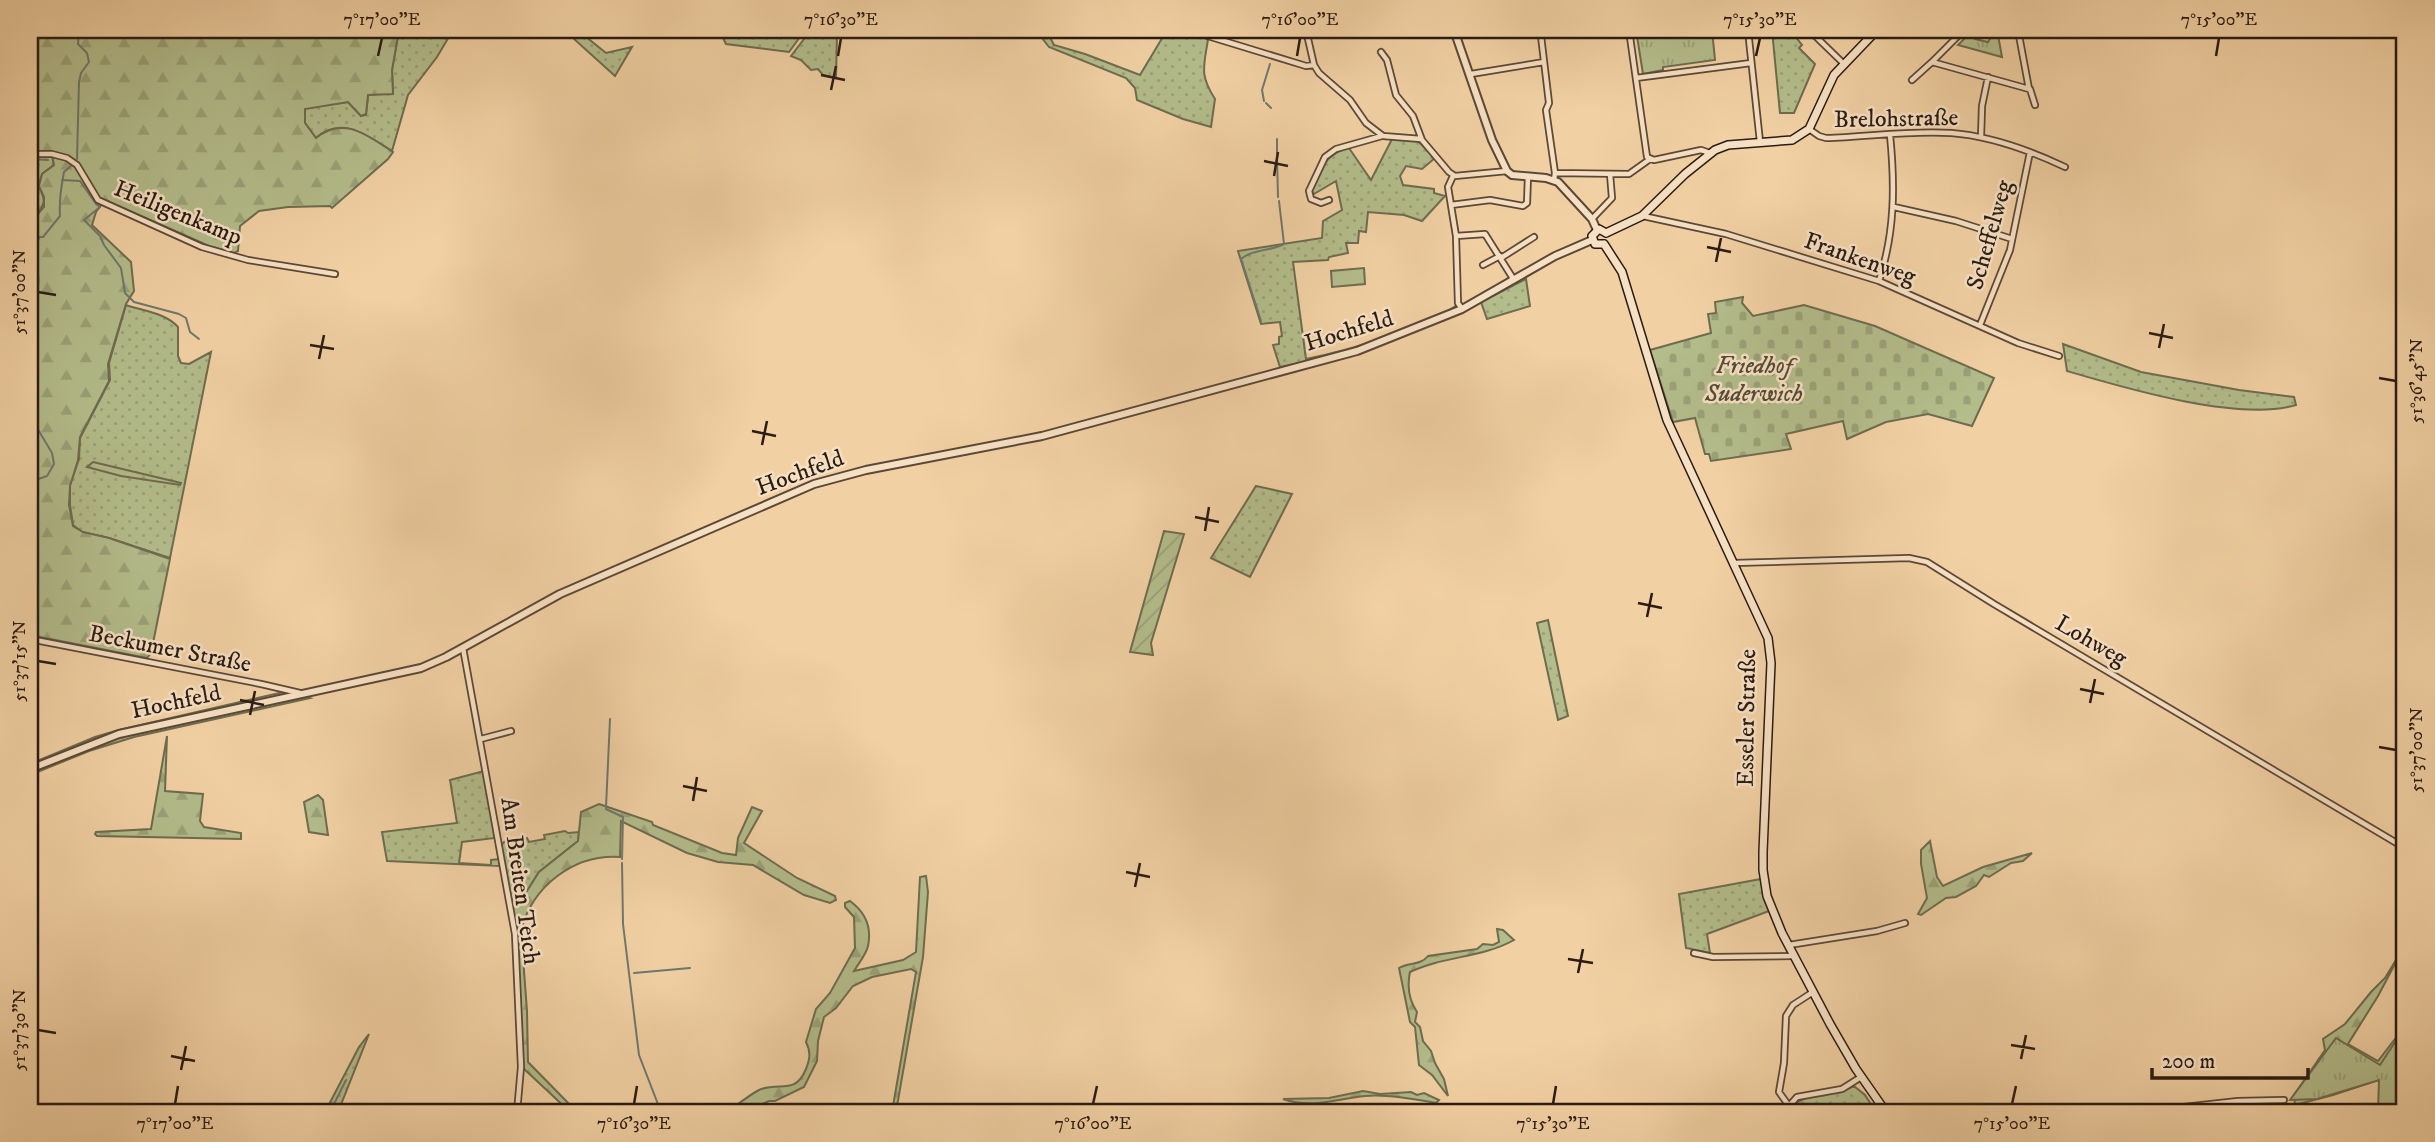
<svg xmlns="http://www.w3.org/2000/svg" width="2435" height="1142" font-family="'IM FELL DW Pica',serif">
	<defs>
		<pattern id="grass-dots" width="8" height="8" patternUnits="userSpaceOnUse" patternTransform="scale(1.75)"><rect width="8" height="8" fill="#b3bc8b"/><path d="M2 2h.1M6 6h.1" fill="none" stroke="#9aa177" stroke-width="1.8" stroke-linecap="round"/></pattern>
		<pattern id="forest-firs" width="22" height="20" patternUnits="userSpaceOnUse" patternTransform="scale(1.75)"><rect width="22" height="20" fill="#b3bc8b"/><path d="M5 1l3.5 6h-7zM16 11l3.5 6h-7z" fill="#9aa177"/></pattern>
		<pattern id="cemetery-stones" width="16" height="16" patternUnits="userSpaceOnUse" patternTransform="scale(1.75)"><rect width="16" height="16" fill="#b3bc8b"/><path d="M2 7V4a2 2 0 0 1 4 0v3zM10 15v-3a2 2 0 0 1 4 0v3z" fill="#9aa177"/></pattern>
		<pattern id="park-tufts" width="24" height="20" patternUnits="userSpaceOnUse" patternTransform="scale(1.75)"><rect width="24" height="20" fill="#b3bc8b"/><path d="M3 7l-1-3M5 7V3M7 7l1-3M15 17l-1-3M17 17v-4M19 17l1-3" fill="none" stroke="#9aa177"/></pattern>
		<pattern id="garden-furrows" width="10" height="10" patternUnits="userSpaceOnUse" patternTransform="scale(1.75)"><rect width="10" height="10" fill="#b3bc8b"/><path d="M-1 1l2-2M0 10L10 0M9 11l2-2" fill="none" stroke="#9aa177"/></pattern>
	</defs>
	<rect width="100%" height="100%" fill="#f1d0a3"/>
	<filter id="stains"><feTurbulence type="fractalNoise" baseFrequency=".00286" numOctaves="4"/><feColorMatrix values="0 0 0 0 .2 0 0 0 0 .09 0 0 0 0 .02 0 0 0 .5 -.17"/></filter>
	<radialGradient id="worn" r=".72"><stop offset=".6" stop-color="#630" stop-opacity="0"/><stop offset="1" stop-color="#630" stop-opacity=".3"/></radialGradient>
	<path fill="url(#grass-dots)" stroke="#6e6c4f" stroke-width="2" d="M399,30H453L437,57L408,95L392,151C368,136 342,115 316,138L305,123V108L348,102L361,116L366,115L368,95L393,92L392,70Z
		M719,30H805L789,52L726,44Z
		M811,30H842L837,35L836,78L823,75L818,69L811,70L801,60L791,56Z
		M984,30L995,32L999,30H1046L1054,45L1085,54L1140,75L1167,30H1184L1208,39C1204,67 1199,74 1215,99L1211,127L1183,119L1137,100L1135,88L1126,78L1049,47L1038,33L1014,31L987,34Z
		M1772,30H1790L1802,45L1799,48L1815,64L1794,113H1780Z
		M580,32L606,53L632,47L615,76L574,39L573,37Z
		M1392,139H1416L1435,158L1422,169L1406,166L1400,176L1403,185L1434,189V193L1445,196L1422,221L1404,215L1368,212L1366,232L1359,231L1358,243H1346L1348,253L1329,257L1328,260L1293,262L1306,359C1343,352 1427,328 1457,305L1456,308L1358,351L1280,367L1273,345L1279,344V337L1282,336L1280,322L1261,324L1238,251L1322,238L1323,221L1342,210L1336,181L1314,194L1311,190C1320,171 1326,152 1349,148L1371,180Z
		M40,154L52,155L54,165L42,174L39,187C50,208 39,204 35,221C34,226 36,230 36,234L30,239V156Z
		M1526,279L1530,306L1487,319L1481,302Z
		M126,305C143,311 166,313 178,327V356L181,363L189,364L211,352L170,558L109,538L82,532L73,525L70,505V485L79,459L80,438L110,380L109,363Z
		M2063,344L2141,372L2239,390L2294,397L2296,405C2239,422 2125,388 2067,371Z
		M1256,486L1292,494L1250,577L1211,558Z
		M1548,620L1568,716L1558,720L1537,623Z
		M288,691L310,698L134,737L89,751L30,775V764L95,737L119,730Z
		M484,771L495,838L462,842L459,863L491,865V860L499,859L500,866L387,861L382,832L457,823L450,780Z
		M565,831L568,833L579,832L578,841L539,872L527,891L511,900L501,846L504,842L527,838L529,842L545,839L544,835Z
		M1761,879L1769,911L1707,934L1710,953L1686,948L1679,894Z
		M369,1034L338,1112H325L359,1047Z
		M1854,1086L1865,1095L1876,1112H1794L1795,1104C1811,1091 1836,1097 1854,1086Z"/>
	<path fill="url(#forest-firs)" stroke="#6e6c4f" stroke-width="2" d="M30,30H399L392,70L393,94L368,95L366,114L361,116L348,102L305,109V123L316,138C344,115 368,136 393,152L388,159L332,208L330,206L288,207L259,211L240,226L238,251L234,253L209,246L105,200L96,212L92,225L131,262L134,291L126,304L108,364L109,381L80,437L78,460L70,486L69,505L73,526L83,532L109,538L170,559L151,653L147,658L30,635V239L36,234V226L32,221L44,207V197L39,186L42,174L54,165L52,155L30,156Z
		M93,462L181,483L180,485L121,476L87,467Z
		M167,736L165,791L203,794L200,821L204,827L241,833V839L97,836L95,834L96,832L151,829Z
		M318,795L323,800L328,835L309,832L304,802Z
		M599,804L652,822L653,825L722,853L736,855L738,838L752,807L762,811L744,843L797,878L835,896L836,900L830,903L804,895L753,865L718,862L687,853L621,821L620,857C574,854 532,886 521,931H515L511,900L527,891L539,872L578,841L581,812Z
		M1930,841L1937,877L1943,886L1983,867L2032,853L2023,861L2011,863L1989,877L1984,875L1976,886L1956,897L1946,898L1921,915L1918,914L1927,898L1921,864V850Z
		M926,876L928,892L923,957L896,1112H892L916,972L911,969L872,977L853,986L836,1008L824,1017L818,1041L817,1061L804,1087L775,1101H769L744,1112H727C737,1105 748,1096 759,1090C779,1081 795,1096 806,1069C810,1059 811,1052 806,1042L816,1009L830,993L855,948L854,917L845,907V903L850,901C865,912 872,927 868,946C866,955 858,964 854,971L903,960L916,952L920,877Z
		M1497,929L1503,930L1514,940C1482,958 1443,956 1410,972C1407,986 1409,1000 1417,1012L1415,1022L1420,1027L1423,1041L1431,1051L1435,1063L1444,1079L1448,1096L1432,1075L1419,1065L1415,1027L1410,1022L1399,968C1409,962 1420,966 1428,956L1477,949L1483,944L1493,945L1499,942Z
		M517,938L521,939L522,944L527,1011L528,1062L577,1112H570L522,1067Z
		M2405,945L2378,996L2348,1044L2378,1061L2405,1026V1056L2391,1076L2333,1095L2295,1105L2294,1095L2325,1050L2323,1039L2345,1024L2371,992L2385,978Z
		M1363,1091L1380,1094L1411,1092L1417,1095L1424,1093L1439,1100L1436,1103C1414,1099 1386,1094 1365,1096C1336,1099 1311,1109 1283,1099L1329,1098Z"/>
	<path fill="url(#cemetery-stones)" stroke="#6e6c4f" stroke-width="2" d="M1743,297L1742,303L1753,316L1804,305L1875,326L1994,378L1972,426L1928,414L1886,422L1847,439L1843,421L1786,434L1791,449L1711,461L1709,454H1705L1695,418L1673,422L1650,350L1711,333L1708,314L1716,313L1715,302Z"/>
	<path fill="url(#park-tufts)" stroke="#6e6c4f" stroke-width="2" d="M1636,30H1712L1715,60L1663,67V70L1643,74Z
		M1995,30H2007L1998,35L2002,57L1958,45L1969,34L1975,39L1988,42Z
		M2405,1027V1112H2378L2379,1080L2317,1099L2290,1100L2336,1038L2380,1065Z"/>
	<path fill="url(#garden-furrows)" stroke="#6e6c4f" stroke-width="2" d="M1164,531L1184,534L1151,643L1153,655L1130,652Z"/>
	<path fill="#b3bc8b" stroke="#6e6c4f" stroke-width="2" d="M1364,268L1365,284L1332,287L1331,271Z"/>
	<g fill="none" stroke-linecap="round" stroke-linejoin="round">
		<path stroke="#6e786e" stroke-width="2" d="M30,44L33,54L30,75
			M1264,101L1262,90L1270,64
			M1266,103L1271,108
			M1277,139V154
			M1277,158L1278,197
			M30,159L48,160
			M77,159L79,82L81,73L89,62L87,53L78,44L79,30
			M62,180L80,181L96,204L100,207L84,220L100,236L104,245L121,268L125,293L134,302L179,314L186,318L190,332L199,339
			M30,312C36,297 44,278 33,263L39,237H43L60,216C59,201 61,187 64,172L72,165
			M1261,321L1241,259C1253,249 1271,251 1284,244L1279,201
			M30,416L52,453L54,464L47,476L30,482
			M32,482L36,622
			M610,719L606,807V809L623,817L622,859
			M622,863L623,924L639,1055L661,1112
			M634,973L690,968
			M330,1112L346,1080"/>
		<defs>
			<path id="minor" d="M1188,30L1306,66L1314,65
				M1306,30L1314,65L1319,73L1350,100L1366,123L1383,136L1421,139
				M1629,30L1647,157L1654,160L1701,150L1710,153
				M1748,30L1760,142
				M1809,30L1844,64
				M1964,30L1932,62L2029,89L2018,30
				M1381,52L1387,60L1396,95L1413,116L1422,140L1449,172L1455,176L1507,171
				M1471,74L1544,62
				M1636,78L1751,63
				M1912,80L1932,62
				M2030,89L2035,105
				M1809,129L1819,136L1826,138C1867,137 1910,130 1951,133C1991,136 2029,150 2065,167
				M1981,137L1982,106L1988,77
				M30,154H52L67,158L77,165L98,200L202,247L248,260L335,274
				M1555,173L1629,174L1650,159
				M1453,176L1448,187L1456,236L1458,303L1462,309
				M1554,180L1555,173L1546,110L1549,103L1541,36L1554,30
				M1329,200L1321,203L1311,199L1309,191L1325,157L1336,149L1382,136
				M1451,205L1490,200L1523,206L1527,203L1528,176
				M1894,207L1956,221L2012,239
				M1643,216L1726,234L1879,281L2018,343L2059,356
				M1592,219L1612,198L1610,174
				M1456,236L1485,234L1514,280
				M1501,258L1534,237
				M1483,265L1500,256
				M1879,281C1895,232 1895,185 1890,135
				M1980,325L2010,250L2030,152
				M1734,563L1909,558L1927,562L1994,604L2405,848
				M30,639L261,684L300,693
				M463,648L515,934L521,1067L517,1112
				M481,739L511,731
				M1789,945L1877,931L1905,923
				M1694,953L1713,957L1794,956
				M1789,1106L1797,1097L1842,1089L1861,1077
				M1790,1112L1789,1106L1779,1092L1784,1063L1786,1016L1793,1005L1813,992
				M2138,1112L2238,1101L2284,1100"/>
			<path id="tertiary" d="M1454,30L1492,140L1507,171L1512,175L1546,178L1558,182L1592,219L1597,230
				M30,769L119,734L421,668L446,657L560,594L814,484L866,470L1042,436L1357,351L1462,309L1555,256L1592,240"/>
			<path id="secondary" d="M1606,233L1642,216L1685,174L1715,150L1728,145L1792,140L1809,129L1834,75L1877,30
				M1604,244L1622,272L1667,420L1768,638L1771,663L1763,852V870L1767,896L1782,933L1830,1024L1856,1069L1886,1112
				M1604,244H1595L1592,236L1599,229L1606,233"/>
		</defs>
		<use href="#minor" stroke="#5c4837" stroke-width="8"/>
		<use href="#tertiary" stroke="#5c4837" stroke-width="10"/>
		<use href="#secondary" stroke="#2a1b13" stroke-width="10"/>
		<use href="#minor" stroke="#f6e0c3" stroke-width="4.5"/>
		<use href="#tertiary" stroke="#f6e0c3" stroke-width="6"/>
		<use href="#secondary" stroke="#f6e0c3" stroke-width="7"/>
	</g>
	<path fill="none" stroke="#2a1b13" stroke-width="2.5" d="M378,56L382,38M838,56L841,38M1297,56L1300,38M1756,56L1760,38M2216,56L2219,38M821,75L845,80M831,90L836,66M1264,161L1288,166M1274,176L1278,152M1707,247L1731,252M1716,262L1721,238M38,292L56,295M2149,333L2173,338M310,345L334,349M2159,348L2164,324M319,359L324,335M2379,378L2396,381M752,431L776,436M762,445L767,421M1195,517L1219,522M1205,531L1209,507M1638,603L1662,608M1647,617L1652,593M38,661L56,664M2080,689L2104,694M240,700L264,705M2090,703L2095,679M250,715L255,691M2379,747L2396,750M683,786L707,791M693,801L697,777M1126,872L1150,877M1135,887L1140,863M1568,959L1593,963M1578,973L1583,949M38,1030L56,1033M2011,1045L2035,1049M171,1056L195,1061M2021,1059L2026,1035M181,1070L186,1046M175,1104L178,1086M634,1104L637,1086M1093,1104L1097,1086M1553,1104L1556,1086M2012,1104L2016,1086"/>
	<g text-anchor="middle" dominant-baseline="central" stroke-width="5" stroke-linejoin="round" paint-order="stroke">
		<g font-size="24" fill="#2a1b13" stroke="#f6e0c3">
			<text transform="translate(1896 119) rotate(-1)">Brelohstraße</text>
			<text transform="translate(178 213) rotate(22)">Heiligenkamp</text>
			<text transform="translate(1990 235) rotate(-74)">Scheffelweg</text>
			<text transform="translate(1860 259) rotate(19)">Frankenweg</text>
			<text transform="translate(1349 331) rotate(-17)">Hochfeld</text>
			<text transform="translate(800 473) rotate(-20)">Hochfeld</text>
			<text transform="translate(2091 641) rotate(30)">Lohweg</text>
			<text transform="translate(170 649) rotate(11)">Beckumer Straße</text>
			<text transform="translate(176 702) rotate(-12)">Hochfeld</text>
			<text transform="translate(1747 718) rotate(-89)">Esseler Straße</text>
			<text transform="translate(520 881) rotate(82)">Am Breiten Teich</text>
		</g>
		<g font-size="24" font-style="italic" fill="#534b37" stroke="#f6e0c3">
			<text x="1754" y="366">Friedhof<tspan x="1754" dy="28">Suderwich</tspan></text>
		</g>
	</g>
	<rect width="2435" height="1142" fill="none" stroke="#f1d0a3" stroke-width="77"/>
	<path d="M2152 1068v10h156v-10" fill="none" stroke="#2a1b13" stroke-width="3.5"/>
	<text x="2162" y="1068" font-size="21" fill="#2a1b13" stroke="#f6e0c3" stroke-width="5" paint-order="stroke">200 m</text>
	<rect x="38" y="38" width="2358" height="1066" fill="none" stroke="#2a1b13" stroke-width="2.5"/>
	<g font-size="18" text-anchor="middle" fill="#2a1b13">
		<text x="382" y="25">7°17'00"E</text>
		<text x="841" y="25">7°16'30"E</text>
		<text x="1300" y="25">7°16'00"E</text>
		<text x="1760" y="25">7°15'30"E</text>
		<text x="2219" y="25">7°15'00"E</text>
		<text transform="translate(19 292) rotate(-90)" y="6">51°37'00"N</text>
		<text transform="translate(2416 381) rotate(-90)" y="6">51°36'45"N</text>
		<text transform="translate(19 661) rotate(-90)" y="6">51°37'15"N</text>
		<text transform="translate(2416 750) rotate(-90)" y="6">51°37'00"N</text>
		<text transform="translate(19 1030) rotate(-90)" y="6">51°37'30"N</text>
		<text x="175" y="1129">7°17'00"E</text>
		<text x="634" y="1129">7°16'30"E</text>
		<text x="1093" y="1129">7°16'00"E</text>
		<text x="1553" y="1129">7°15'30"E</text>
		<text x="2012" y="1129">7°15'00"E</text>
	</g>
	<rect width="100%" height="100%" filter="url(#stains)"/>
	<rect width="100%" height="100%" fill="url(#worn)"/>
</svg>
